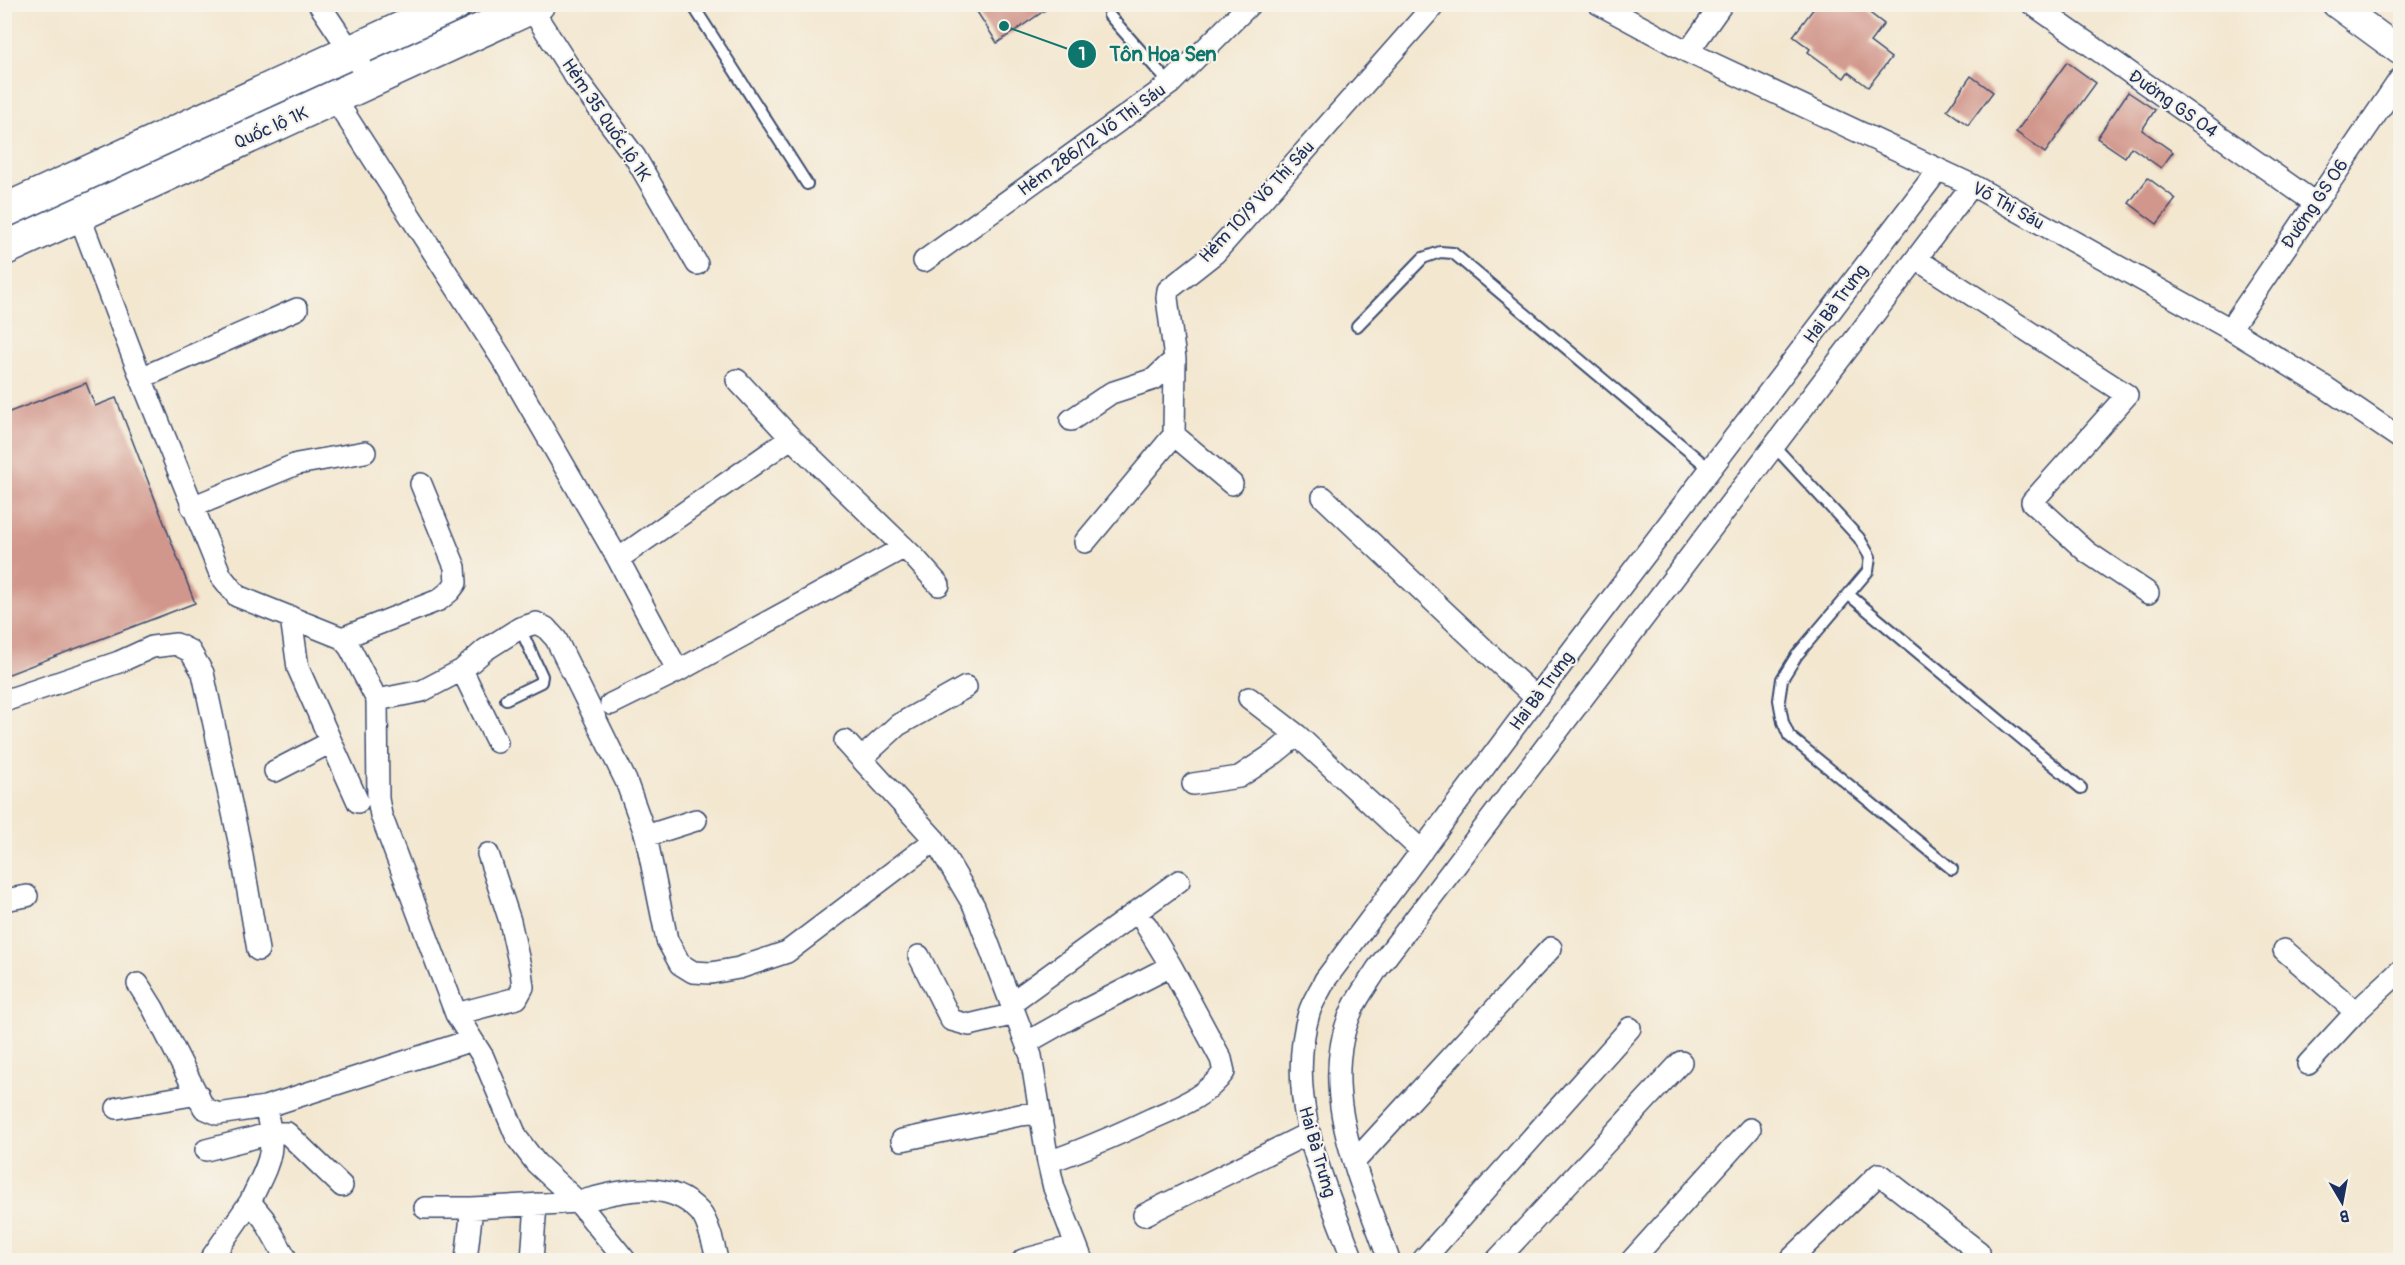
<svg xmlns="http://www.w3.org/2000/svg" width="2405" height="1265" font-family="Pangolin,sans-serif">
	<rect width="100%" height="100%" fill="#f7f3e8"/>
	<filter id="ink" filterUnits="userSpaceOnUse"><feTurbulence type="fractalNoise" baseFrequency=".0167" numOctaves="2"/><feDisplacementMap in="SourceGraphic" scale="12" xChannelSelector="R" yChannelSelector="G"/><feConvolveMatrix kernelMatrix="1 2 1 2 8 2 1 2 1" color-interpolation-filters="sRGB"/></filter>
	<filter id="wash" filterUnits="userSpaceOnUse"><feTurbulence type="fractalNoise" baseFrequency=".008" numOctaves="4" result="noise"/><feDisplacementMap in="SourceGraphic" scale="24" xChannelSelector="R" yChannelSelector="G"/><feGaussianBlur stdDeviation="1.35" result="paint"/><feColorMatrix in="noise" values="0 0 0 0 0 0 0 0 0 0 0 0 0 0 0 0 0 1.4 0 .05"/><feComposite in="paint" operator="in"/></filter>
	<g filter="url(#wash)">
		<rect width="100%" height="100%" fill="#f3e7d0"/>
		<g id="blocks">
			<path fill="#d2978c" d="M972,4H1054L997,43Z
				M1817,4H1858L1884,24L1870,42L1891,58L1868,87L1848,72L1844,78L1808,52L1810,49L1793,36Z
				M2067,62L2096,83L2045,153L2016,132Z
				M1971,76L1993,92L1968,125L1947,110Z
				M2128,92L2155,110L2142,130L2173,152L2161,168L2131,147L2125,157L2097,138Z
				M2148,178L2176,199L2157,224L2129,203Z
				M86,383L95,406L116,398L195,603L4,676V414Z"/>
		</g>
	</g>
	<g filter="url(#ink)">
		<use href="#blocks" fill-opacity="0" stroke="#3b4b6f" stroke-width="1.5"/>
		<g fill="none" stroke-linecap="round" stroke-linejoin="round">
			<defs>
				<path id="service" d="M692,4L807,184
					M1109,15L1170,84
					M1357,326L1423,258L1440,252L1453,253L1711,470
					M1774,446L1859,538L1870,557L1868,571L1797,655L1782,679L1779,700L1783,722L1789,736L1952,869
					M1849,595L2081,788
					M506,699L541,682L542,676L520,628"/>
				<path id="minor" d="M319,4L371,82
					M1599,4L1688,52L1972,185L2230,329L2325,387L2400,438
					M2032,4L2315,203
					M531,8L576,78L635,157L697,264
					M1688,52L1722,4
					M335,99L506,365L618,559L678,671
					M79,215L141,378L221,576L237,596L342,638L350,648L377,700L378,799L381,815L456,1014L483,1057L517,1138L536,1163L578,1202C618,1192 667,1176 700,1212C708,1221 715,1249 717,1260
					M1916,259L2127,395L2032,502L2087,552L2148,593
					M924,261L1170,84L1250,4
					M2230,329L2400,79
					M141,378L297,309
					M737,380L791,438L915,558L939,585
					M1071,420L1111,393L1154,379L1175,359
					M1174,435L1232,484
					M1323,497L1536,698
					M192,507L297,464L365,452
					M1085,542L1174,435L1175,359L1167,298L1168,290L1215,253L1435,4
					M618,559L791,438
					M291,617L298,668L358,802
					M342,638L439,600L450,591L456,583L455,567L421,484
					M462,670L497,742
					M1249,698L1297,735L1422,851
					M377,700L422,691L462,670L485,650L520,628L536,623L546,628L556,639L626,781L646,836L667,940L680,964L693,972L711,973L739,968L787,952L935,840
					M4,701L119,662L152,647L176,644L190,651L203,673L241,850L258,950
					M611,704L678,671L903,548
					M845,741L935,840L974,906L1031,1056L1048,1162L1054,1188L1082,1260
					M861,759L898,725L966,687
					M275,771L331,742
					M1193,784L1239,777L1275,753L1297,735
					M646,836L696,820
					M4,900L27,896
					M2284,950L2356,1012L2400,971
					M919,956L951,1020L969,1025L1015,1014
					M138,984L153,1008L204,1108L218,1114L265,1107L472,1040
					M1011,1003L1179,881
					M456,1014L517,998L523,987L521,971L510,921L488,854
					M1026,1043L1079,1013L1171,966L1146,925
					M2308,1064L2356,1012
					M265,1107C278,1153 269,1161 250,1202L264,1219L287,1260
					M117,1108L198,1094
					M902,1140L1020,1115L1040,1113
					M206,1150L272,1133H287L342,1186
					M1355,1161L1551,948
					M1048,1162C1083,1150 1117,1135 1151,1119C1178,1107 1206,1097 1224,1072L1221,1059L1171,966
					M425,1208H472L578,1202L625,1260
					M1144,1215L1309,1133
					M1792,1258L1879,1174L1979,1252
					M210,1260L250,1202
					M466,1260L472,1208
					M532,1260L536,1204
					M1023,1260L1075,1246
					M1353,1260C1324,1182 1284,1098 1309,1013C1312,1002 1320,991 1325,980L1536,698L1938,170
					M1389,1260C1362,1183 1315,1089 1353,1008C1359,995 1369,982 1377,969L1972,185
					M1423,1260L1630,1028
					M1497,1260L1681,1062
					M1632,1260L1750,1129"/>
				<path id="tertiary" d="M2336,4L2400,51"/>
				<path id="primary" d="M4,211L455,4
					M4,249L538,4"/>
			</defs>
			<use href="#service" stroke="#3b4b6f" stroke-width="14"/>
			<use href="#minor" stroke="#3b4b6f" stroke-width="24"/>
			<use href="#tertiary" stroke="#3b4b6f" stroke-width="30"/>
			<use href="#primary" stroke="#3b4b6f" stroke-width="36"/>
			<use href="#service" stroke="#fff" stroke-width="10"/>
			<use href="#minor" stroke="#fff" stroke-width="21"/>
			<use href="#tertiary" stroke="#fff" stroke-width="27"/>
			<use href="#primary" stroke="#fff" stroke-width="33"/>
		</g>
	</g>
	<g text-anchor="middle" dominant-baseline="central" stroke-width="4.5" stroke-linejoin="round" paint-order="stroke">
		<g font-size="18" fill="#1b2f5e" stroke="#f7f3e8">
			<text transform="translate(2173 104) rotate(35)">Đường GS 04</text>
			<text transform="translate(606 120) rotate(56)">Hẻm 35 Quốc lộ 1K</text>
			<text transform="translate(271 128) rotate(-24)">Quốc lộ 1K</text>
			<text transform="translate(1092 140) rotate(-36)">Hẻm 286/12 Võ Thị Sáu</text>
			<text transform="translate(1257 202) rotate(-47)">Hẻm 10/9 Võ Thị Sáu</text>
			<text transform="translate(2315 204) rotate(-56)">Đường GS 06</text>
			<text transform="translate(2008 206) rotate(29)">Võ Thị Sáu</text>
			<text transform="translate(1836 304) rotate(-53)">Hai Bà Trưng</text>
			<text transform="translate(1542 691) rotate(-53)">Hai Bà Trưng</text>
			<text transform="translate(1317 1152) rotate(74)">Hai Bà Trưng</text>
		</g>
	</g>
	<path fill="none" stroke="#0f766e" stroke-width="2" d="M1004 26L1082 54"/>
	<g fill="#0f766e" stroke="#f7f3e8" stroke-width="2">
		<circle cx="1004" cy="26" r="6"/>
		<circle cx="1082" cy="54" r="15"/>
	</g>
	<g font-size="18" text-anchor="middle" font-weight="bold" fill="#fff">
		<text x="1082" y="60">1</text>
	</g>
	<g font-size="20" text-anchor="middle" font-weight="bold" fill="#0f766e" stroke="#f7f3e8" stroke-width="4.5" stroke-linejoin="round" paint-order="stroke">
		<text x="1163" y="61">Tôn Hoa Sen</text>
	</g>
	<rect width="2405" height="1265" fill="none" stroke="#f7f3e8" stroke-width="24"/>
	<g transform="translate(2342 1202) rotate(170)" stroke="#f7f3e8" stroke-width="4.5" paint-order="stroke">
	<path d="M0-4.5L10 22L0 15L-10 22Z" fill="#1b2f5e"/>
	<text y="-9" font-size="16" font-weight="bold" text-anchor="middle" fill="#1b2f5e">B</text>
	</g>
</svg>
